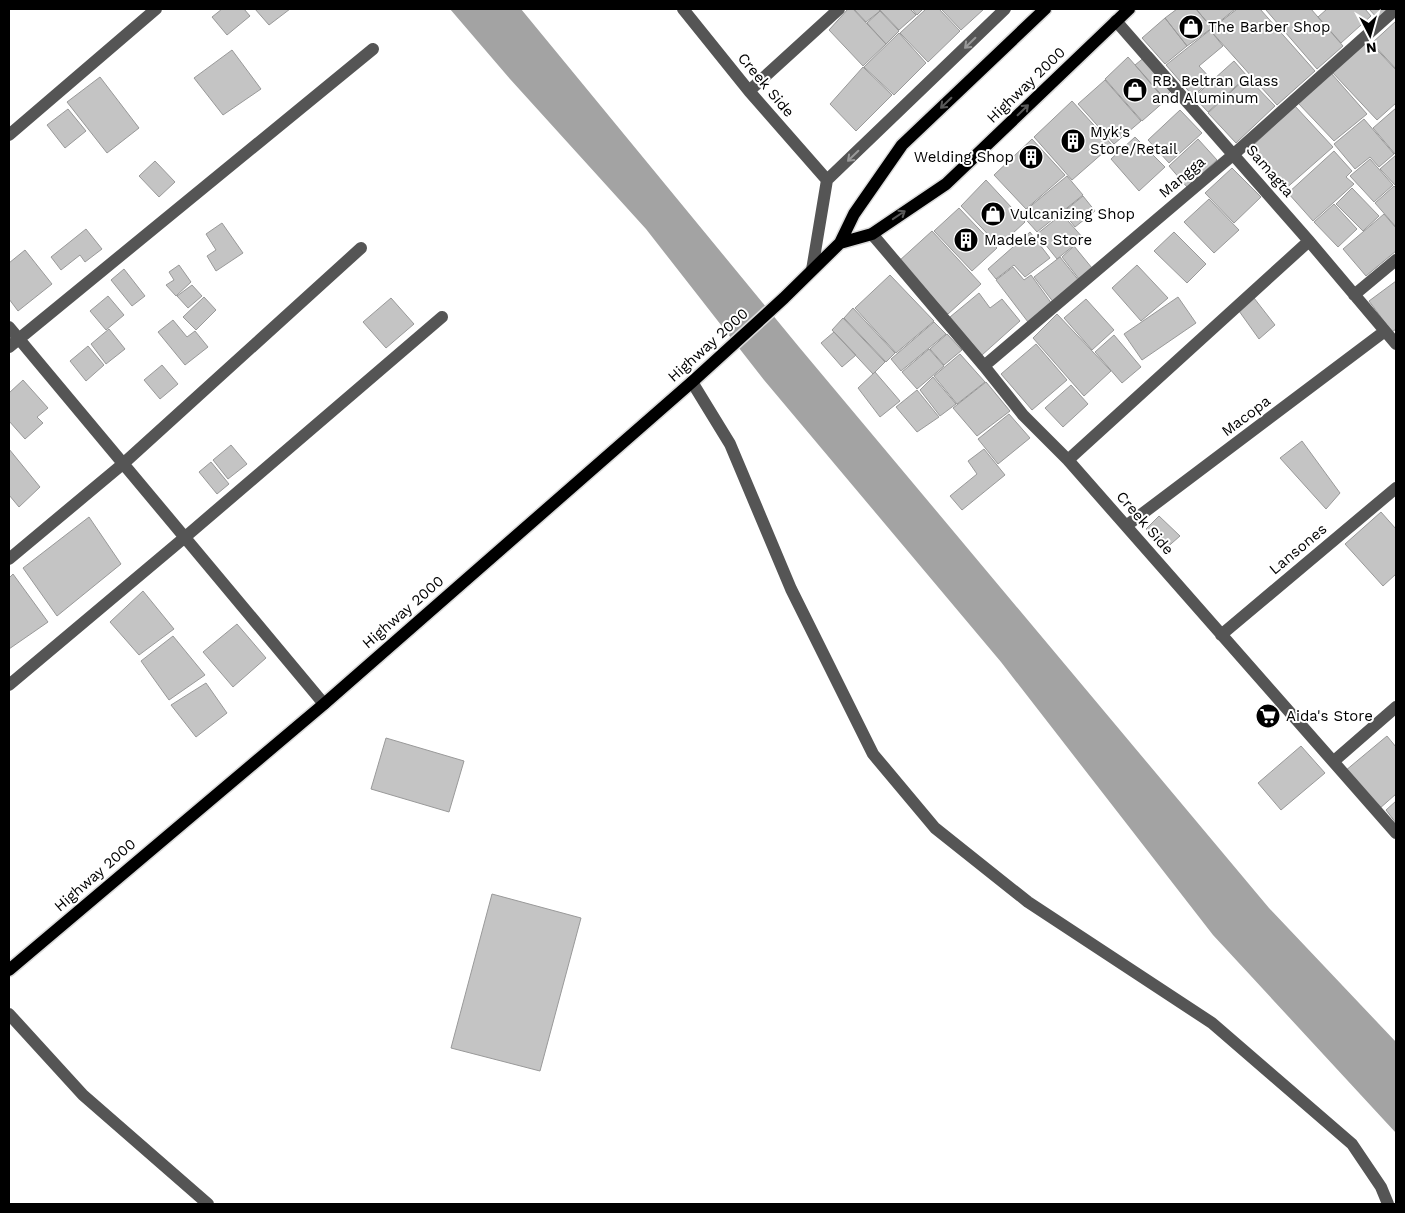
<svg xmlns="http://www.w3.org/2000/svg" width="1405" height="1213" font-family="'Work Sans',sans-serif">
	<rect width="100%" height="100%" fill="#fff"/>
	<path fill="#a3a3a3" d="M450,9H521L799,347L1269,908L1396,1042V1133L1213,935L1001,662L764,380L646,229L510,79Z"/>
	<path fill="#c4c4c4" stroke="#999" d="M222,9H244L250,16L227,35L212,17Z
		M255,9H290L269,25Z
		M848,9H853L886,44L863,66L829,30Z
		M854,9H878L880,11L866,22Z
		M879,9H910L916,15L899,30Z
		M912,9H923L917,15Z
		M926,9H939L960,31L928,62L900,33Z
		M941,9H984L961,30Z
		M1177,9H1196L1212,28L1187,46L1165,18Z
		M1196,9H1235L1212,28Z
		M1237,9H1260L1315,71L1277,105L1210,30Z
		M1268,9H1311L1343,46L1317,69L1266,10Z
		M1327,9H1365L1371,16L1341,43L1318,17Z
		M1369,9H1389L1378,19Z
		M880,11L899,31L886,44L867,23Z
		M1165,18L1187,46L1165,64L1142,38Z
		M1396,21V69L1372,43Z
		M1210,30L1223,46L1199,66L1212,80L1193,96L1166,65Z
		M899,33L926,63L894,95L864,67Z
		M1367,39L1396,70V103L1377,120L1332,72Z
		M232,50L261,89L223,115L194,78Z
		M1151,52L1179,84L1163,98L1135,65Z
		M1128,57L1166,100L1142,121L1105,79Z
		M1234,61L1247,76L1208,112L1194,97Z
		M863,67L892,95L856,131L830,104Z
		M1331,73L1367,114L1334,141L1298,103Z
		M100,77L139,128L107,153L67,102Z
		M1247,77L1275,106L1236,143L1208,113Z
		M1105,80L1141,121L1114,144L1078,104Z
		M1072,101L1112,145L1072,180L1034,137Z
		M1295,106L1333,147L1283,191L1246,152Z
		M1396,108V152L1395,154L1373,128Z
		M68,109L86,131L65,148L47,125Z
		M1180,110L1202,133L1169,163L1148,140Z
		M1364,119L1394,154L1379,167L1370,157L1355,169L1334,144Z
		M1135,137L1165,167L1139,191L1111,159Z
		M1032,139L1065,175L1026,209L994,175Z
		M1198,139L1217,160L1187,187L1169,166Z
		M1334,151L1352,171L1346,177L1354,184L1313,221L1288,193Z
		M1396,155V186L1380,169Z
		M1370,159L1393,185L1374,202L1350,176Z
		M155,161L175,182L159,197L139,176Z
		M1232,168L1261,197L1234,223L1205,193Z
		M1067,176L1083,195L1037,232L1021,214Z
		M986,180L1025,222L999,246L961,206Z
		M1394,186L1396,188V227L1375,203Z
		M1352,188L1379,216L1363,231L1336,204Z
		M1083,196L1095,211L1075,227L1063,212Z
		M1209,199L1239,230L1214,253L1184,222Z
		M1334,204L1357,229L1338,247L1314,222Z
		M959,208L997,248L972,271L934,231Z
		M1062,214L1083,238L1057,259L1037,234Z
		M1384,214L1396,228V251L1366,276L1343,249Z
		M222,223L243,253L216,271L207,256L216,250L206,234Z
		M86,229L102,249L85,262L80,255L61,270L51,257Z
		M932,231L981,284L948,314L899,261Z
		M1030,232L1050,258L1025,277L1014,265L996,279L988,269Z
		M1174,232L1206,264L1187,283L1154,251Z
		M1074,246L1092,268L1079,279L1062,257Z
		M25,250L52,284L18,311L9,299V263Z
		M1060,257L1080,282L1054,303L1034,277Z
		M179,265L191,282L176,296L166,285L174,280L169,272Z
		M1137,265L1168,298L1141,321L1112,288Z
		M1013,267L1024,280L1031,275L1052,304L1028,322L996,280Z
		M124,269L145,296L132,306L111,280Z
		M890,275L934,321L896,353L855,308Z
		M1396,281V329L1392,332L1369,301Z
		M192,285L202,296L188,308L177,296Z
		M979,293L990,308L1002,299L1020,321L982,355L950,317Z
		M108,296L124,315L106,330L90,311Z
		M204,297L216,310L196,330L183,317Z
		M1178,297L1196,323L1142,360L1124,334Z
		M391,298L414,324L386,348L363,322Z
		M1254,298L1275,325L1259,339L1239,311Z
		M1086,299L1114,330L1092,350L1064,318Z
		M853,308L895,353L886,362L844,318Z
		M1057,314L1111,371L1084,396L1033,338Z
		M843,318L885,362L873,374L832,330Z
		M173,320L187,337L195,331L208,347L185,365L158,332Z
		M934,322L946,334L901,371L891,359Z
		M109,329L125,349L106,364L91,344Z
		M834,332L856,355L842,367L821,343Z
		M947,334L962,350L944,365L930,349Z
		M1114,335L1141,367L1122,383L1095,352Z
		M1036,344L1067,380L1032,410L1001,374Z
		M88,346L104,365L86,381L70,361Z
		M929,349L944,366L917,389L902,372Z
		M960,354L985,382L957,404L934,376Z
		M162,365L178,384L160,399L144,380Z
		M875,372L900,401L880,417L858,388Z
		M933,377L956,404L940,416L920,390Z
		M23,380L48,408L37,417L43,423L25,439L9,421V393Z
		M986,382L1010,411L977,436L953,408Z
		M1071,385L1088,404L1063,427L1045,408Z
		M917,390L939,417L917,432L896,407Z
		M1009,414L1030,438L998,464L978,439Z
		M1302,441L1340,493L1326,509L1280,458Z
		M231,445L247,464L228,479L213,460Z
		M9,449L40,487L19,507L9,495Z
		M984,449L1005,475L962,510L950,496L977,474L968,461Z
		M211,462L229,484L217,494L199,472Z
		M1381,512L1396,529V574L1383,586L1345,544Z
		M1159,516L1180,536L1164,550L1146,529Z
		M89,517L121,564L57,616L23,568Z
		M13,574L48,622L9,649V578Z
		M143,591L174,629L139,655L110,622Z
		M237,624L266,658L233,687L203,652Z
		M173,636L205,675L169,700L141,661Z
		M206,683L227,713L196,737L171,705Z
		M1387,736L1396,747V794L1379,809L1345,771Z
		M386,738L464,761L449,812L371,789Z
		M1301,746L1325,773L1281,810L1258,783Z
		M1396,801V823L1386,810Z
		M492,894L581,918L540,1071L451,1048Z"/>
	<g fill="none" stroke-linecap="round" stroke-linejoin="round">
		<defs>
			<path id="major" d="M840,243L872,234L946,184L1129,9
				M9,970L324,704L692,382L784,298L840,243L854,214L902,145L1045,9"/>
		</defs>
		<use href="#major" stroke="#dbdbdb" stroke-width="15"/>
		<path stroke="#555" stroke-width="12" d="M683,9L749,91L827,180
			M1116,21L1309,241L1396,344
			M749,91L839,9
			M9,135L156,9
			M872,234L984,366L1023,415L1068,460L1396,833
			M812,270L827,180L1005,9
			M1354,295L1396,260
			M9,327L324,704
			M9,347L373,49
			M984,366L1234,154L1396,9
			M692,382L730,444L791,589L873,754L935,828L1028,902L1212,1023L1352,1144L1381,1187L1388,1204
			M1068,460L1309,241
			M1126,526L1385,331
			M9,559L124,463L361,248
			M1221,635L1396,488
			M9,685L184,538L442,317
			M1334,761L1396,707
			M9,1014L83,1095L208,1204"/>
		<use href="#major" stroke="#000" stroke-width="12"/>
	</g>
	<defs><path id="oneway-shaft" d="M-6 0H5M1.5-3L5.5 0L1.5 3" fill="none" stroke-width="1.6" stroke-linecap="round" stroke-linejoin="round" transform="scale(1.25)"/></defs>
	<g stroke="#999">
		<use href="#oneway-shaft" transform="translate(970 43) rotate(136)"/>
		<use href="#oneway-shaft" transform="translate(853 156) rotate(136)"/>
	</g>
	<g stroke="#595959">
		<use href="#oneway-shaft" transform="translate(946 103) rotate(136)"/>
		<use href="#oneway-shaft" transform="translate(1023 110) rotate(-44)"/>
		<use href="#oneway-shaft" transform="translate(899 215) rotate(-34)"/>
	</g>
	<defs>
		<symbol id="shop-disc" viewBox="-11 -11 22 22"><circle r="9.5" fill="#000" stroke="#fff"/><path d="M-5-2.5h2.3a2.7 3.5 0 0 1 5.4 0H5L5.5 6h-11ZM-1.5-2.5h3a1.5 2.3 0 0 0-3 0Z" fill="#fff"/></symbol>
		<symbol id="building-disc" viewBox="-11 -11 22 22"><circle r="9.5" fill="#000" stroke="#fff"/><path d="M-4-6H4V6H1V3H-1V6H-4ZM-2.5-4.3h1.7v1.8h-1.7ZM.8-4.3h1.7v1.8H.8ZM-2.5-1h1.7V.8h-1.7ZM.8-1h1.7V.8H.8Z" fill="#fff"/></symbol>
		<symbol id="supermarket-disc" viewBox="-11 -11 22 22"><circle r="9.5" fill="#000" stroke="#fff"/><path d="M-6-5.5h2.5l.6 2H6L4.5 2H-2.5L-4.4-4H-6ZM-1.5 3.2a1.3 1.3 0 1 0 .1 0ZM3 3.2a1.3 1.3 0 1 0 .1 0Z" fill="#fff"/></symbol>
	</defs>
	<g fill-rule="evenodd">
		<use href="#shop-disc" x="1177" y="13" width="28" height="28"/>
		<use href="#shop-disc" x="1121" y="76" width="28" height="28"/>
		<use href="#building-disc" x="1059" y="127" width="28" height="28"/>
		<use href="#building-disc" x="1017" y="143" width="28" height="28"/>
		<use href="#shop-disc" x="979" y="200" width="28" height="28"/>
		<use href="#building-disc" x="952" y="226" width="28" height="28"/>
		<use href="#supermarket-disc" x="1254" y="702" width="28" height="28"/>
	</g>
	<g text-anchor="middle" dominant-baseline="central" stroke-width="4" stroke-linejoin="round" paint-order="stroke">
		<g font-size="15" fill="#000" stroke="#fff" text-anchor="start">
			<text x="1208" y="27">The Barber Shop</text>
			<text x="1152" y="81">RB. Beltran Glass<tspan x="1152" dy="17">and Aluminum</tspan></text>
			<text x="1090" y="132">Myk's<tspan x="1090" dy="17">Store/Retail</tspan></text>
			<text x="1014" y="157" text-anchor="end">Welding Shop</text>
			<text x="1010" y="214">Vulcanizing Shop</text>
			<text x="984" y="240">Madele's Store</text>
			<text x="1286" y="716">Aida's Store</text>
		</g>
		<g font-size="15" fill="#000" stroke="#fff">
			<text transform="translate(766 85) rotate(50)">Creek Side</text>
			<text transform="translate(1026 85) rotate(-44)">Highway 2000</text>
			<text transform="translate(1270 171) rotate(49)">Samagta</text>
			<text transform="translate(1182 177) rotate(-40)">Mangga</text>
			<text transform="translate(708 345) rotate(-42)">Highway 2000</text>
			<text transform="translate(1246 416) rotate(-37)">Macopa</text>
			<text transform="translate(1145 523) rotate(49)">Creek Side</text>
			<text transform="translate(1298 549) rotate(-40)">Lansones</text>
			<text transform="translate(403 612) rotate(-41)">Highway 2000</text>
			<text transform="translate(95 875) rotate(-41)">Highway 2000</text>
		</g>
	</g>
	<rect width="1405" height="1213" fill="none" stroke="#000000" stroke-width="20"/>
	<g transform="translate(1370 35) rotate(174)" stroke="#ffffff" stroke-width="4" paint-order="stroke">
	<path d="M0-4L9 19L0 12L-9 19Z" fill="#000000"/>
	<text y="-8" font-size="14" font-weight="bold" text-anchor="middle" fill="#000000">N</text>
	</g>
</svg>
